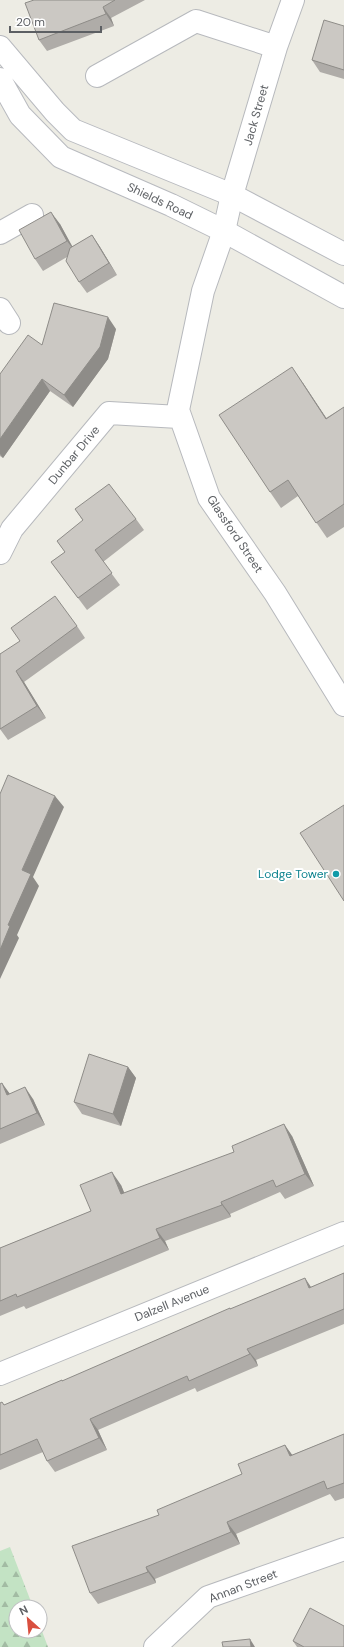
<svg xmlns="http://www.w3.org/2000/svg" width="344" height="1647" font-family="'DM Sans',sans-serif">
	<defs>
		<pattern id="forest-firs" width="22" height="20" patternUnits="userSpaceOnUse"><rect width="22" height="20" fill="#c3e3c4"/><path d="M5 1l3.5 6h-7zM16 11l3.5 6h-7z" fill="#a2bba3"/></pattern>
	</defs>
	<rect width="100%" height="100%" fill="#edece4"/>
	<path fill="url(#forest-firs)" d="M10,1547L33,1607H16V1631H40V1626L48,1647H0V1551Z"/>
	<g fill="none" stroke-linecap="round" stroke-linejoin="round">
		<defs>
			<path id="minor" d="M293,0L276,47L232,195L224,231L203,291L178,410L209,498L275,593L344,705
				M97,76L196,21L276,47
				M0,233L32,215
				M0,309L9,323
				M0,553L12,529L109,413L179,417
				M0,1374L344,1233
				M155,1647L208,1597L344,1549"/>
			<path id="secondary" d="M0,47L55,112L73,130L232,195L344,254
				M0,79L20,115L61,157L171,205L224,231L344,297"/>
		</defs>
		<use href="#minor" stroke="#b7b9bd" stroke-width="24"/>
		<use href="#secondary" stroke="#b8babf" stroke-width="24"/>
		<use href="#minor" stroke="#fff" stroke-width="22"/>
		<use href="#secondary" stroke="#fff" stroke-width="22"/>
	</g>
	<path fill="#afaca8" d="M34,0H145L111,18L114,26L47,51L39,40Z
		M344,26V79L320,72L312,60Z
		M60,224L72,247L92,235L100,247L117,275L87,293L79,282L67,257L43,271L35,259Z
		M116,329L108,359L73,407L50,391L3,458L0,456V374L42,345Z
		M303,383L326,418L344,407V527L327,538L298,496L281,508L270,492Z
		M75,509L136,519L144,530L103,562L120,585L87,610L51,562L65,552L57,541L83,521Z
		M77,626L85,638L24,682L46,718L8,740L0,729V654Z
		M128,1067L136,1078L121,1126L82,1114L74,1102Z
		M0,1084L10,1094L33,1099L45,1125L0,1144Z
		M292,1136L314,1186L285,1199L280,1192L230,1214L231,1217L165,1241L169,1250L26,1309L24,1306L0,1316V1248L91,1211L121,1185L124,1193Z
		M344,1273V1324L256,1360L258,1366L197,1392L195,1388L98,1430L107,1450L55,1472L47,1461L43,1452L0,1470V1403L2,1402L4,1405L62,1380L63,1381L231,1309L311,1287Z
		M344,1434V1498L335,1501L330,1494L236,1534L240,1544L155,1579L156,1583L98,1604L90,1593L159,1515L242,1474L285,1445L292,1455Z
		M293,1641L344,1647H297Z"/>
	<path fill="#8e8c88" d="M103,7L111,18L114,26L106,14Z
		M51,212L60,224L76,253L67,241Z
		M92,235L100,247L117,275L109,263Z
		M108,317L116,329L108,359L73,407L64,395Z
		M292,367L303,383L337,434L326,419Z
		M42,379L50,391L3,458L0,454V439Z
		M16,671L24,682L46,718L37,706Z
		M55,796L64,807L33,877L39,886L17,935L19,938L0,979V950L8,925L22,870Z
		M128,1067L136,1078L121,1126L113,1114Z
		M2,1083L10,1094L7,1095Z
		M25,1087L33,1099L45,1125L37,1113Z
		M284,1124L292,1136L314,1186L305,1174Z
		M112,1172L121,1185L130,1206L121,1194Z
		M221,1202L230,1214L231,1217L222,1205Z
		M156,1229L165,1241L169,1250L160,1238Z
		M305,1278L313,1290L309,1288Z
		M247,1349L256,1360L258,1366L250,1354Z
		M90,1419L98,1430L107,1450L99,1438Z
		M285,1445L293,1456H290Z
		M227,1522L236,1534L240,1544L231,1532Z
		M146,1567L155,1579L156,1583L148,1572Z
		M250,1639L255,1647H251Z"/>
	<path fill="#cbc8c3" stroke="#8e8c88" d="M34,0H115L103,7L106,14L39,40L25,3Z
		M324,20L344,26V70L312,60Z
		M51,212L67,241L35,259L19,230Z
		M92,235L109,263L79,282L66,261L70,248Z
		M54,303L108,317L100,347L64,395L42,379L0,439V374L28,335L42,345Z
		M292,367L326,419L344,407V504L316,523L288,480L270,492L219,415Z
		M109,484L136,519L95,550L112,573L78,598L51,562L65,552L57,541L83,520L75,509Z
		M55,596L77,626L16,671L37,706L0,729V654L20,641L11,628Z
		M8,775L55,796L22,870L31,874L8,925L10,926L0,950V794Z
		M344,805V901L300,833Z
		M89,1054L128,1067L113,1114L74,1102Z
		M2,1083L7,1095L25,1087L37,1113L0,1129V1084Z
		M284,1124L305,1174L276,1187L273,1180L221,1202L222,1205L156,1229L160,1238L17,1297L16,1294L0,1301V1248L91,1211L80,1185L112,1172L121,1194L234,1152L232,1146Z
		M344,1273V1309L247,1349L250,1354L189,1381L187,1376L90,1419L99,1438L47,1461L37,1439L0,1455V1403L2,1402L4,1405L62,1380V1381L230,1308V1309L305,1278L309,1288Z
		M344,1434V1483L327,1489L324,1481L227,1522L231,1532L146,1567L148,1572L90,1593L72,1546L159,1515L157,1510L242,1474L238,1464L285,1445L290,1456Z
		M310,1608L344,1626V1647H304L293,1641Z
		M250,1639L251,1647H223L222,1642Z"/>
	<circle fill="#0f9aa8" stroke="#fff" stroke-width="1.5" cx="336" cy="874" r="4"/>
	<g text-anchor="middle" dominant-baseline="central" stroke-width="4" stroke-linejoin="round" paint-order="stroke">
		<g font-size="12" fill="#5c5f63" stroke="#fff">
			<text transform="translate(256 115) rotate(-74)">Jack Street</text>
			<text transform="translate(160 201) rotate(25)">Shields Road</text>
			<text transform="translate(74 455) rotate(-50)">Dunbar Drive</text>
			<text transform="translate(235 534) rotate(56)">Glassford Street</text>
			<text transform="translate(172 1303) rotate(-22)">Dalzell Avenue</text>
			<text transform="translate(243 1586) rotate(-21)">Annan Street</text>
		</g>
		<g font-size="12" fill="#0d838f" stroke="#fff" text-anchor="end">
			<text x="328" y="874">Lodge Tower</text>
		</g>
	</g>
	<g transform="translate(28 1619) rotate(333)"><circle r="19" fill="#ffffff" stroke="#bebfc1"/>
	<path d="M0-3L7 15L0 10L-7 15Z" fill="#d94f3f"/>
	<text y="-6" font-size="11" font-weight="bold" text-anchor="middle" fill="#5c5f63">N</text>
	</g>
	<path d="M10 26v6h91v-6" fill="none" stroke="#5c5f63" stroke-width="2"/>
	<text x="16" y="26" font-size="12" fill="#5c5f63" stroke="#ffffff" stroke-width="3" paint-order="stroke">20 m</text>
</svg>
